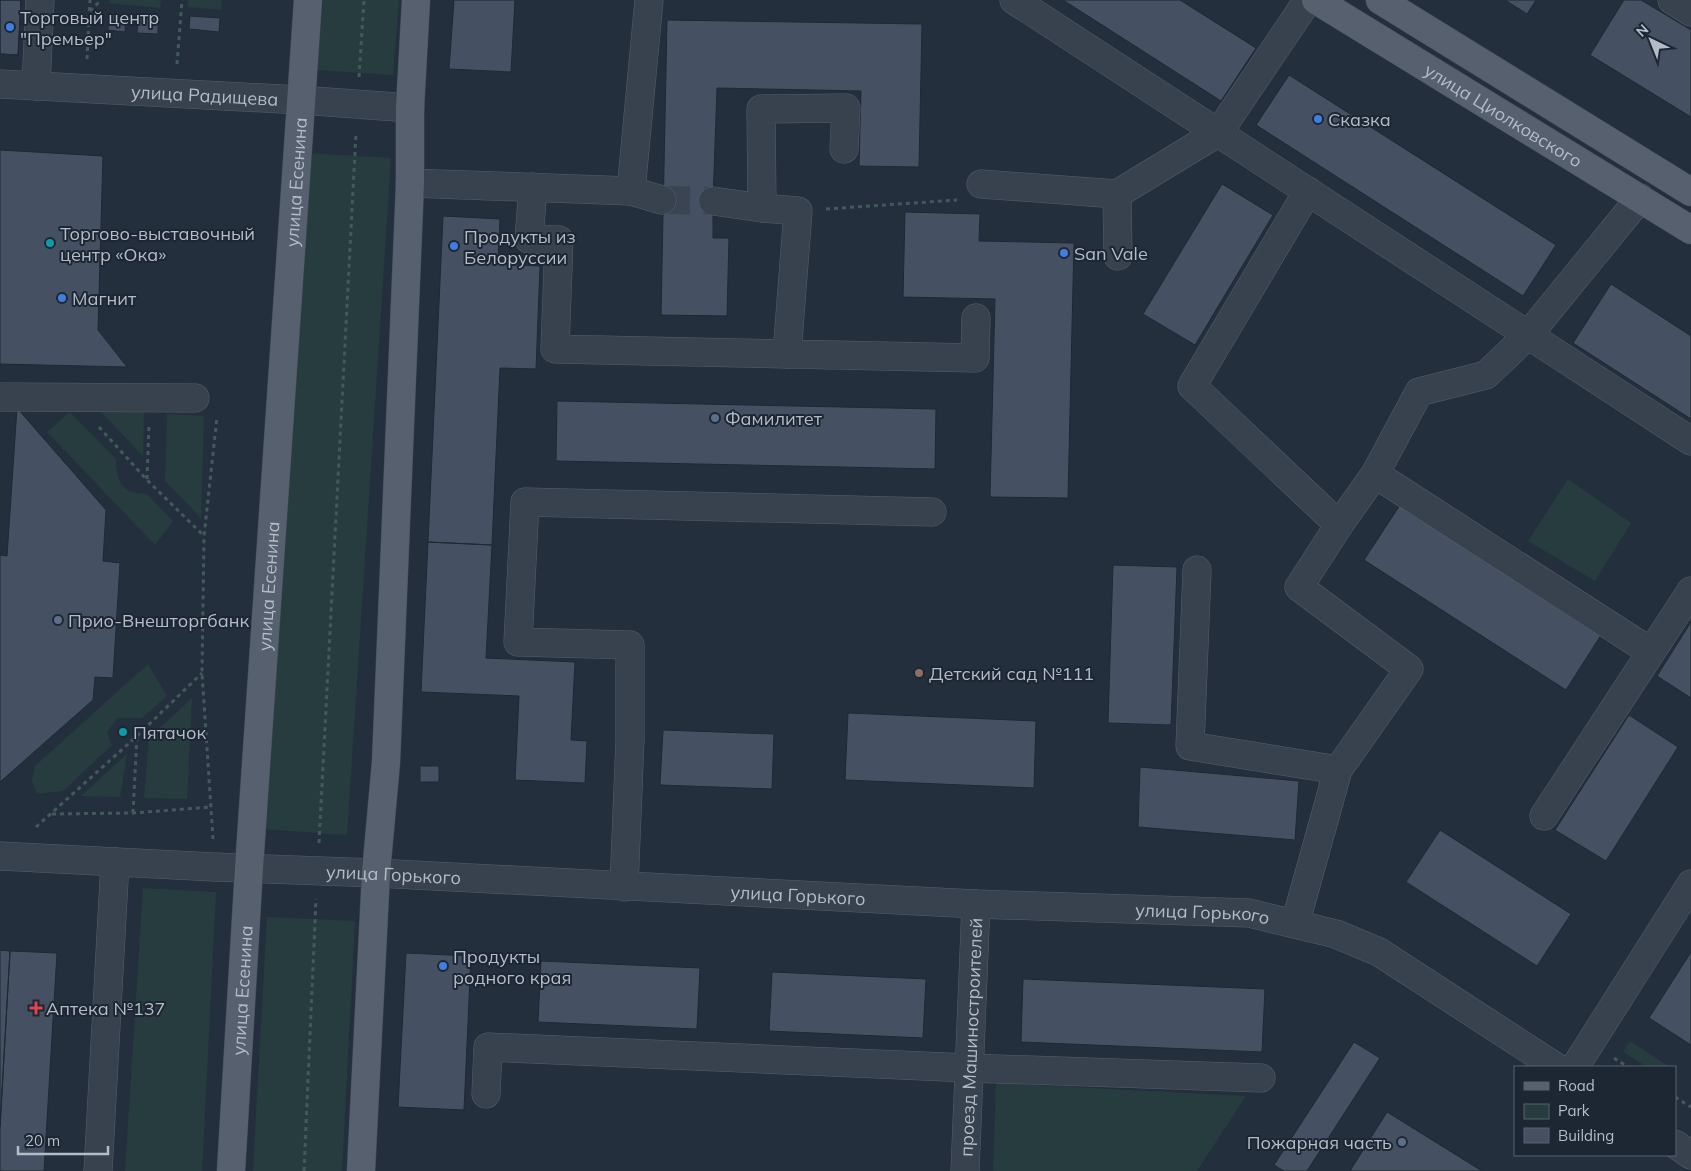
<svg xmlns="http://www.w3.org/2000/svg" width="1691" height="1171" font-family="Mulish,sans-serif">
	<rect width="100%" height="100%" fill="#242f3e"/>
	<path fill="#263c3f" d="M110,0H161L160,8L108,3Z
		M188,0H222L221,10L188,7Z
		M323,0H399L393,75L317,70Z
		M306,153L391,158L347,835L262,829Z
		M70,412L116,459C117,483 121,493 147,494L173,521L155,545L47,432Z
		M101,412H144L143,456Z
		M167,414L204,416L201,518L165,481Z
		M1568,479L1631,523L1595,581L1528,541Z
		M148,664L167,696L142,718H117L107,733L112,745L63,791L37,794L32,781L35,766Z
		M192,698L187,799L144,798L149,738Z
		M127,754L120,797L81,796Z
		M143,888L216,892L202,1171H125Z
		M267,917L355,921L342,1171H253Z
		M1630,1041L1670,1067H1647L1623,1052Z
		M996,1083L1246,1096L1197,1171H993Z"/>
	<path fill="#455162" stroke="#1f2835" d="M0,0H21L18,55L0,54Z
		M0,0H21L18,55L0,54Z
		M454,0H515L511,72L449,69Z
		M1063,0H1180L1256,48L1221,101Z
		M1505,0H1536L1527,14Z
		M1624,0H1641L1691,30V117L1590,55Z
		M109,14L126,16L125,32L108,30Z
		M138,16L158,17V34L137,33Z
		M190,16L220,18L219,32L189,29Z
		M667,20L922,24L919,167L859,166L861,91L717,88L713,201V238H729L727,316L661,315Z
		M1289,75L1556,245L1523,296L1256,125Z
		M0,150L103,156L98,330L127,367L0,364Z
		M1222,184L1273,215L1195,345L1143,314Z
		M905,212L980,214L979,241L1074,243L1068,498L990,497L995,299L903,297Z
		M443,216L500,219L498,264L540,266L536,369L500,368L492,545L428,542Z
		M1611,284L1691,336V419L1573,343Z
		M557,401L936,409L935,469L556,461Z
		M17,408L106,510L103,561L120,563L113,678L95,677L93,700L0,782V555L7,556Z
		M1400,505L1601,635L1566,690L1364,560Z
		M428,542L492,545L486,658L575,662L571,740L587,741L585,783L515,780L519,696L421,692Z
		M1113,565L1177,567L1171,725L1108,723Z
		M1691,622V698L1657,676Z
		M848,713L1036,721L1034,788L845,780Z
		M1629,715L1678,747L1606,861L1555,830Z
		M663,730L774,734L772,789L660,785Z
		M420,766H439V782H420Z
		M1140,767L1299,781L1295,840L1138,827Z
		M1440,830L1571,914L1537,966L1406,882Z
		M0,950L10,951L0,1127Z
		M10,951L57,953L44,1171H0V1127Z
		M1691,952V1045L1649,1018Z
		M406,953L471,956L464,1110L398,1107Z
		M541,961L700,968L697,1029L538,1022Z
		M772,972L926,979L923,1038L769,1031Z
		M1023,979L1265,989L1262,1052L1021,1042Z
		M1354,1042L1380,1058L1307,1171H1284L1274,1165Z
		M1387,1112L1482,1171H1350Z"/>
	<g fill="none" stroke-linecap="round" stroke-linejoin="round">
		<path stroke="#3a4453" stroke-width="28" stroke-dasharray="28 14" stroke-linecap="butt" d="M662,200L713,201"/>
		<defs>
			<g id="minor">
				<path d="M1014,0L1691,441"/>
				<path d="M1672,0L1691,12"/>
				<path id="s1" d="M0,84L300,100L410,108"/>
				<path d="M36,86L40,0"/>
				<path d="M410,183L631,191L662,200"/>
				<path d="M981,184L1117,194L1219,132L1308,0"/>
				<path d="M533,187L529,239L559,240L555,349L787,354"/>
				<path d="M631,191L649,0"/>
				<path d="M1308,191L1192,386L1339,525"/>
				<path d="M1117,194L1118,256"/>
				<path d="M713,201L762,208L761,109L846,108L844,149"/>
				<path d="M762,208L798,211L787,354L975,358L976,318"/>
				<path d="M0,397L195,398"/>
				<path d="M1375,474L1651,652"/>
				<path d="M1197,570L1190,746L1338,770"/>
				<path d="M1544,816L1691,591"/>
				<path id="s2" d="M0,856L214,867L376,873L976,904L1249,913L1336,934L1379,952L1556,1067"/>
				<path d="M624,887L630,740V645L518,642L525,502L932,512"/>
				<path d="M1295,924L1338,770L1409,669L1299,587L1339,525L1375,474L1419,392L1486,375L1529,334L1640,198"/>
				<path d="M1575,1067L1691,884"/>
				<path d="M486,1094L488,1047L969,1068L1261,1078"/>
				<path d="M1675,1144L1691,1155"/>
				<path d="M98,1171L115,862"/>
				<path id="s3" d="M965,1171L976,904"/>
			</g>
			<g id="major">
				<path id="s4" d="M1316,0L1691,230"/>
				<path d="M1380,0L1691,192"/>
				<path id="s5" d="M231,1171L249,868L308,0"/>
				<path d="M361,1171L376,873L386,762L410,183V108L416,0"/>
			</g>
		</defs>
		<use href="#minor" stroke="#565f6c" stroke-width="29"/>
		<use href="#major" stroke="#414a57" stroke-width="29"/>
		<path stroke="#44595c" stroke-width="3" stroke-dasharray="4 4" stroke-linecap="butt" d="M90,11L101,0
			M87,59L90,0
			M177,64L182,0
			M359,77L364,0
			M826,209L957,200
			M99,427L147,480L204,536
			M147,479L149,425
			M133,813L137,736
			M52,814L133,813L211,807
			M36,827L137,736L202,673
			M213,839L202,673L204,536L217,417
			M319,843L356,133
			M1614,1058L1628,1067
			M1675,1097L1691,1107
			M304,1171L316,899"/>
		<use href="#minor" stroke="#38414e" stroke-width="28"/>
		<use href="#major" stroke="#56606e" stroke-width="28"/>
	</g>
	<g fill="#3f7fe0" stroke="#1d2633" stroke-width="2">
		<circle cx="10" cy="27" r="5"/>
		<circle cx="1318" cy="119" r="5"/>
		<circle cx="454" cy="246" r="5"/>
		<circle cx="1064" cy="253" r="5"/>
		<circle cx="62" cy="298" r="5"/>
		<circle cx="443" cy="966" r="5"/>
	</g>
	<g fill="#0f9aa8" stroke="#1d2633" stroke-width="2">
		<circle cx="50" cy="243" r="5"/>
		<circle cx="123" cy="732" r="5"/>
	</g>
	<g fill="#5c6f8a" stroke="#1d2633" stroke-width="2">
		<circle cx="715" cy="418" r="5"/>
		<circle cx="58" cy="620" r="5"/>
		<circle cx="1402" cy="1142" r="5"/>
	</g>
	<circle fill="#8d6e63" stroke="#1d2633" stroke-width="2" cx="919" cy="673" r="5"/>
	<path fill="#e0444e" stroke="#1d2633" stroke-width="2" d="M33.5 1000.5h5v5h5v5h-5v5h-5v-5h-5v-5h5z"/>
	<g text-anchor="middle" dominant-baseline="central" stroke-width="4" stroke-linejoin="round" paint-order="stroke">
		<g font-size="18" fill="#b4bcc9" stroke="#1d2633" text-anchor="start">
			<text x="20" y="17">Торговый центр<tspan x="20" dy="21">"Премьер"</tspan></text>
			<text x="1328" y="119">Сказка</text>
			<text x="60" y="233">Торгово-выставочный<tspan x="60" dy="21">центр «Ока»</tspan></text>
			<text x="464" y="236">Продукты из<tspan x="464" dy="21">Белоруссии</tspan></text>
			<text x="1074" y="253">San Vale</text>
			<text x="72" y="298">Магнит</text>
			<text x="725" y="418">Фамилитет</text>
			<text x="68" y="620">Прио-Внешторгбанк</text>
			<text x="929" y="673">Детский сад №111</text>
			<text x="133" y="732">Пятачок</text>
			<text x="453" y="956">Продукты<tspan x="453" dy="21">родного края</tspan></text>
			<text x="46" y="1008">Аптека №137</text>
			<text x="1392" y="1142" text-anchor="end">Пожарная часть</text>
		</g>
		<g font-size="18" fill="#b4bcc9" stroke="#1d2633">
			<text stroke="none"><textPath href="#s1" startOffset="205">улица Радищева</textPath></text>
			<text stroke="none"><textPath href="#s4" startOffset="220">улица Циолковского</textPath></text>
			<text stroke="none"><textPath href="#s5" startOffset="991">улица Есенина</textPath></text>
			<text stroke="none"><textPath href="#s5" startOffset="586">улица Есенина</textPath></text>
			<text stroke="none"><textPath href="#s2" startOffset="394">улица Горького</textPath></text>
			<text stroke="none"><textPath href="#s2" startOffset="799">улица Горького</textPath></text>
			<text stroke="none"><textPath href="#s2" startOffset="1204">улица Горького</textPath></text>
			<text stroke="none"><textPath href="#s5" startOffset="181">улица Есенина</textPath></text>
			<text stroke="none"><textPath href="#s3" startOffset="134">проезд Машиностроителей</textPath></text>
		</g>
	</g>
	<rect x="1514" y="1066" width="162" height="90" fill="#1d2633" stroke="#59626f"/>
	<rect x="1524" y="1082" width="25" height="8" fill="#56606e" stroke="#59626f"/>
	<text x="1558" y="1091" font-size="15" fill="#b4bcc9">Road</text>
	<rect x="1524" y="1104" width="25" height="15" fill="#263c3f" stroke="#59626f"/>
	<text x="1558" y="1116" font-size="15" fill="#b4bcc9">Park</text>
	<rect x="1524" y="1128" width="25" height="15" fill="#455162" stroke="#59626f"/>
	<text x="1558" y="1141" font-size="15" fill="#b4bcc9">Building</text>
	<g transform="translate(1651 40) rotate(317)" stroke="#1d2633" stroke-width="4" paint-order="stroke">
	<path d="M0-4L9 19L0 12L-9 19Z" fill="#b4bcc9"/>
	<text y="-8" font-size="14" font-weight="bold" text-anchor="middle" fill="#b4bcc9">N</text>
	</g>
	<path d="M18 1146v8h90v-8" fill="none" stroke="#b4bcc9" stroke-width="2.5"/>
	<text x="25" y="1146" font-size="15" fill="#b4bcc9" stroke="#1d2633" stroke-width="4" paint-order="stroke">20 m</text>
</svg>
